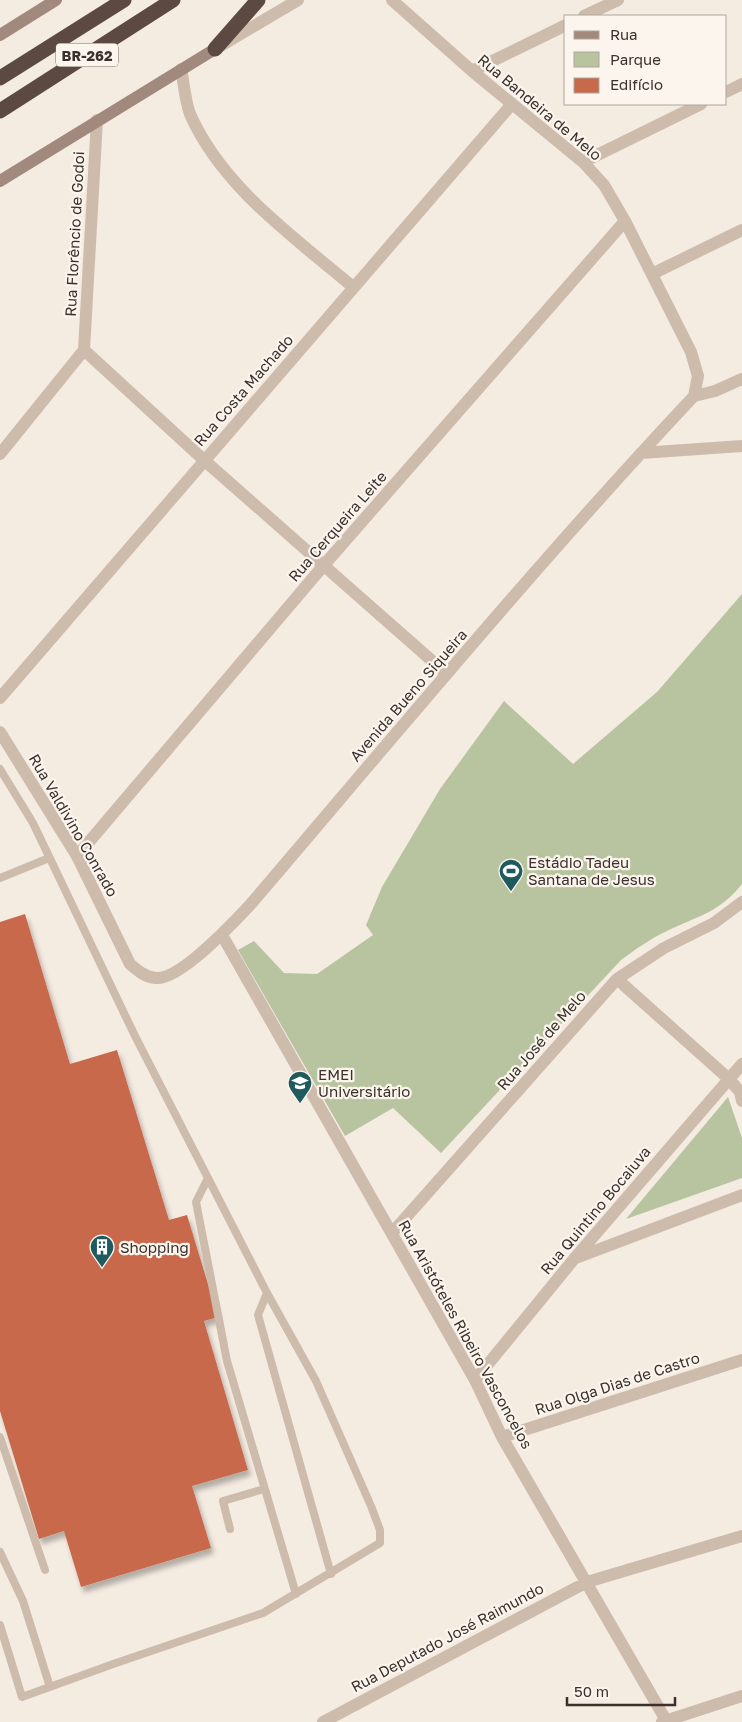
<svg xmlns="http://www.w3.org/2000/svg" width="742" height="1722" font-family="'Golos Text',sans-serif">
	<defs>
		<filter id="shadow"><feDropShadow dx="3" dy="5.5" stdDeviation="2.5" flood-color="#0004"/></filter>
	</defs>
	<rect width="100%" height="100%" fill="#f4ebe1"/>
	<path fill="#b8c4a0" d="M742,594V884C720,912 698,916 667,931C650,939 636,949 621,960L441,1153L393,1108L345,1136L238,950L254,941L284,973L317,974L373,935L366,925L382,887L440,789L504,701L573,764L657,692Z
		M728,1097L742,1138V1178L626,1219Z"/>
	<path fill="#c8694b" filter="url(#shadow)" d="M25,914L70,1064L117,1050L169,1220L187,1215L218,1317L204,1321L248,1470L192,1486L211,1548L81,1587L64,1531L39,1539L0,1411V922Z"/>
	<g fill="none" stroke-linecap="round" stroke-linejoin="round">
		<path stroke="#cdbbac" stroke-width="8" d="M0,769L33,823L135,1036L267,1293L316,1381L371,1506L380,1530V1543L263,1613L116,1663L22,1697L0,1625
			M0,878L49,858
			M208,1178L196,1202L227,1361L296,1594
			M267,1293L258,1315L331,1574
			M0,1437L45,1570
			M230,1529L223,1501L264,1489
			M0,1552L23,1601L50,1687"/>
		<path stroke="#cdbbac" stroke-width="12" d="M392,0L472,71L583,162L604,185L625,221L691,352L698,376L694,396
			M584,16L618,0
			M222,45L298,0
			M181,69C184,83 185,101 190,114C222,187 294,237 353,287
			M472,71L566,25
			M726,92L742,84
			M583,162L701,104
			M652,274L742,230
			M84,350L205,461L447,674
			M84,350L97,120
			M694,396L715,391L742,379
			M641,453L742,446
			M0,454L84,350
			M0,698L512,104
			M0,732L77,856L130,964C138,971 145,977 156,978C180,980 234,922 250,905C396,734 540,560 694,396
			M77,856L324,565L625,221
			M222,935L475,1380L502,1437L667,1722
			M617,979L729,1079L740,1092L742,1101
			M392,1233L617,979L664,948L714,923L742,902
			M576,1258L742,1195
			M475,1380L574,1259L742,1064
			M502,1437L742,1360
			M323,1722L587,1582L742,1536
			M662,1722L742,1696"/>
		<path stroke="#a18a7d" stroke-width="12" d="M0,35L56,0
			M0,181L215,49"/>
		<path stroke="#5c4a42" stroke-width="15" d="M215,49L258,0
			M0,78L124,0
			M0,111L173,0"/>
	</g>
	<defs>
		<symbol id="stadium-pin" viewBox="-11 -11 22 30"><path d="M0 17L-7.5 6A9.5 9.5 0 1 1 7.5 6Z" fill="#1f5a5e" stroke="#fbf5ee"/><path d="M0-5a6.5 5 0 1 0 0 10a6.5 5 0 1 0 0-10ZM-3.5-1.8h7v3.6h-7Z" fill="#fff"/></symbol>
		<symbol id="school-pin" viewBox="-11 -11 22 30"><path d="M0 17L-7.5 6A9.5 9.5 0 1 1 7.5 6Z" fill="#1f5a5e" stroke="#fbf5ee"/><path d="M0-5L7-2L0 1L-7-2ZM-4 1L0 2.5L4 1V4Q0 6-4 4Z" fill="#fff"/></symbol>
		<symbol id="building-pin" viewBox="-11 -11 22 30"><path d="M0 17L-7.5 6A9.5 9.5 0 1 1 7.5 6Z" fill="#1f5a5e" stroke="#fbf5ee"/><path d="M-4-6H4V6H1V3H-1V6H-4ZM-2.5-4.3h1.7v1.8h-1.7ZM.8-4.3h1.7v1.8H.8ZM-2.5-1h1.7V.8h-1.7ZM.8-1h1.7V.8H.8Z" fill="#fff"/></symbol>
	</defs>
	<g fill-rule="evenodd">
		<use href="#stadium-pin" x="497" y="857" width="28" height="38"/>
		<use href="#school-pin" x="286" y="1069" width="28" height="38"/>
		<use href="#building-pin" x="88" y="1233" width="28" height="38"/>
	</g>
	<g text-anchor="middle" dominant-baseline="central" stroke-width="4.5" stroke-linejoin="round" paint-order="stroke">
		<rect fill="#fbf5ee" stroke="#756b66" stroke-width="1" x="56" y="43.5" width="62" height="23" rx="4"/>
		<g font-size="14" font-weight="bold" fill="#3b302b">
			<text x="87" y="55">BR-262</text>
		</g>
		<g font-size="15" fill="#3b302b" stroke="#fbf5ee">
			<text transform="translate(540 107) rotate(40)">Rua Bandeira de Melo</text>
			<text transform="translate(74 234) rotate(-87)">Rua Florêncio de Godoi</text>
			<text transform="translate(243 390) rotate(-49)">Rua Costa Machado</text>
			<text transform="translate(337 526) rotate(-49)">Rua Cerqueira Leite</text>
			<text transform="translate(408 695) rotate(-49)">Avenida Bueno Siqueira</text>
			<text transform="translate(74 825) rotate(60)">Rua Valdivino Conrado</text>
			<text transform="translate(541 1040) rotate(-49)">Rua José de Melo</text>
			<text transform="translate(595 1210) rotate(-50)">Rua Quintino Bocaiuva</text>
			<text transform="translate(466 1334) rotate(61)">Rua Aristóteles Ribeiro Vasconcelos</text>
			<text transform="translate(617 1383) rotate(-18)">Rua Olga Dias de Castro</text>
			<text transform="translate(447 1637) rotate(-28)">Rua Deputado José Raimundo</text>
		</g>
		<g font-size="15" fill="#3b302b" stroke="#fbf5ee" text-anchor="start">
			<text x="528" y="862">Estádio Tadeu<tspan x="528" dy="17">Santana de Jesus</tspan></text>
			<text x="318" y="1074">EMEI<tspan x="318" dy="17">Universitário</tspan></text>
			<text x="120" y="1247">Shopping</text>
		</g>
	</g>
	<rect x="564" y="15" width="162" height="90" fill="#fbf5ee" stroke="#aea6a0"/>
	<rect x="574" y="31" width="25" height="8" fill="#a18a7d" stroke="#aea6a0"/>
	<text x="610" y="40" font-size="15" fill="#3b302b">Rua</text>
	<rect x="574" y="52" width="25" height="15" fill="#b8c4a0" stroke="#aea6a0"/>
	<text x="610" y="65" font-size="15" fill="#3b302b">Parque</text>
	<rect x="574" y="78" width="25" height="15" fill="#c8694b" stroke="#aea6a0"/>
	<text x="610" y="90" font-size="15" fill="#3b302b">Edifício</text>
	<path d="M567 1697v8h108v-8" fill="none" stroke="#3b302b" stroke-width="2.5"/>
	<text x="574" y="1697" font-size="15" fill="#3b302b" stroke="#fbf5ee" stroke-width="4" paint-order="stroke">50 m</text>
</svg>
